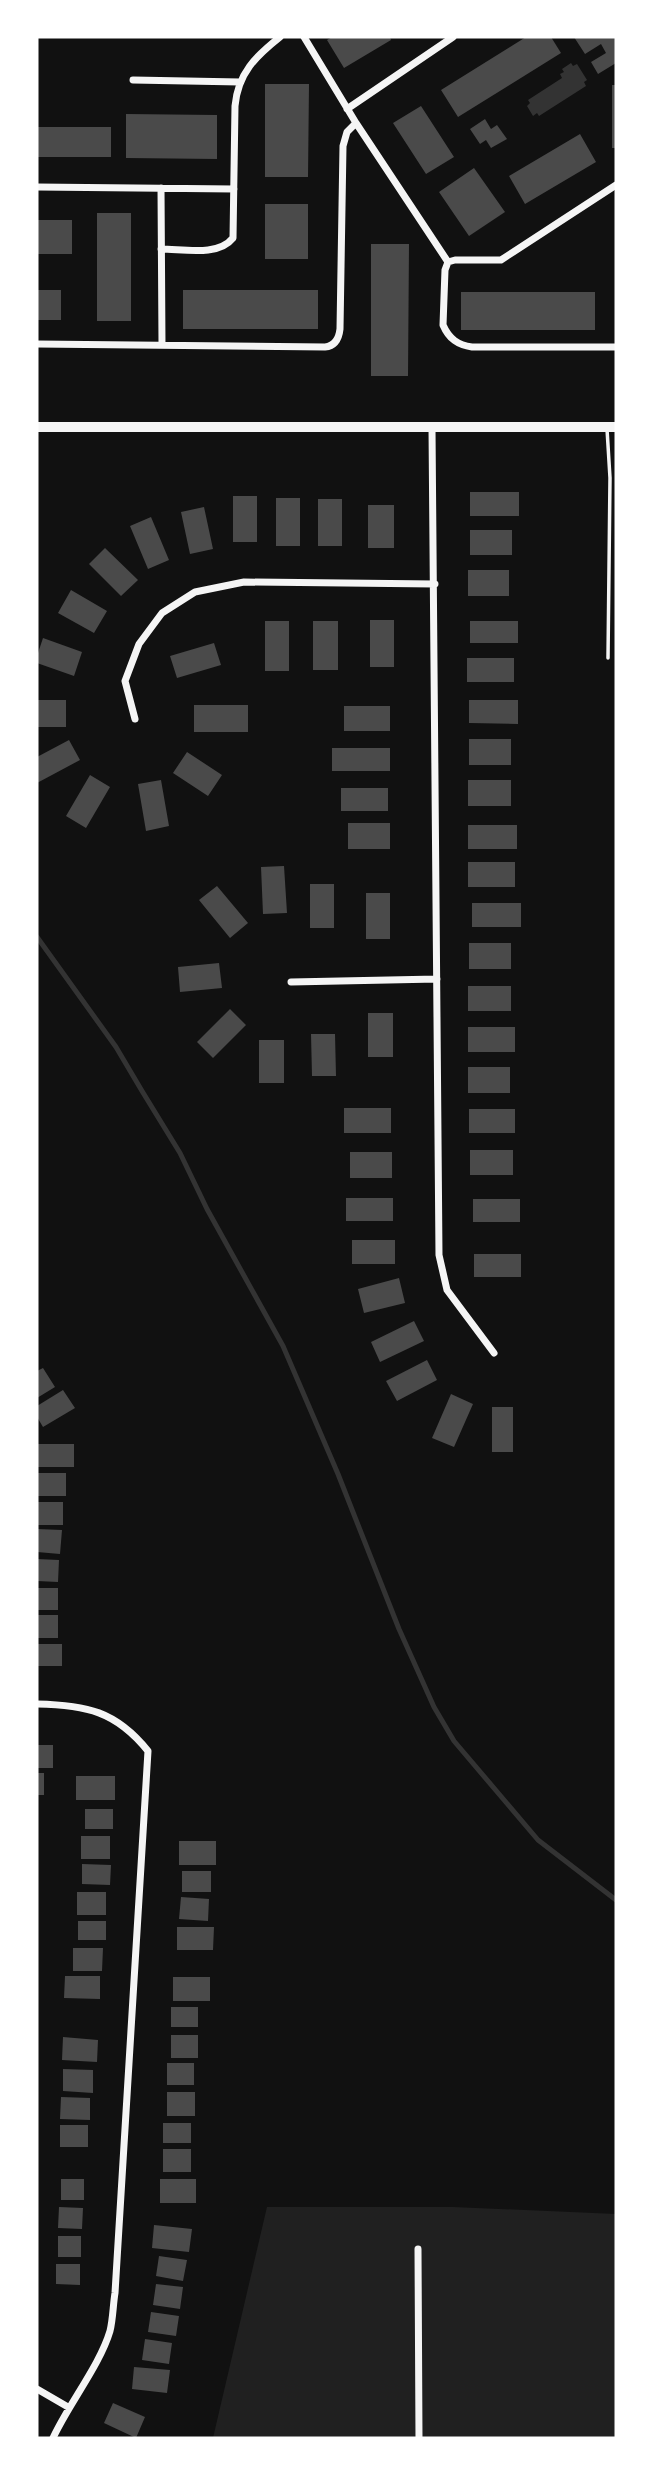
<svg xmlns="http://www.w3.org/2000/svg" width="653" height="2475" font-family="Georgia,serif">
	<rect width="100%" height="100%" fill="#111"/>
	<path fill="#202020" d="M267,2207H453L616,2214V2438H213Z"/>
	<path fill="#333" d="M571,63L573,66L577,64L587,80L584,82L586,86L539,116L537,113L533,116L527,106L530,103L528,100L562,78L560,74L564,72L562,69Z"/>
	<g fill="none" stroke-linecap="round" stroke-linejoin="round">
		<path stroke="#333" stroke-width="5" d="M37,937L116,1047L142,1091L180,1153L207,1209L283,1346L338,1474L399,1629L434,1707L454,1741L538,1840L616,1900"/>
	</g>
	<path fill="#4a4a4a" d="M332,37H390L391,40L344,68L327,40Z
		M526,37H551L561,53L458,117L441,90Z
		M574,37H616V63L598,74L591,62L606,53L601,44L585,54Z
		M265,84H309L308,177H265Z
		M612,85H616V148H612Z
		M421,106L454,157L426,174L393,123Z
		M126,114L217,115V159L126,158Z
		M485,119L491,129L497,125L507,139L491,148L486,140L480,144L470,129Z
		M37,127H111V157H37Z
		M580,134L596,162L525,204L509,176Z
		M474,168L505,212L469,236L439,192Z
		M265,204H308V259H265Z
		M97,213H131V321H97Z
		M37,220H72V254H37Z
		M371,244H409L408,376H371Z
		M37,290H61V320H37Z
		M183,290H318V329H183Z
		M461,292H595V330H461Z
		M470,492H519V516H470Z
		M233,496H257V542H233Z
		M276,498H300V546H276Z
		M318,499H342V546H318Z
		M368,505H394V548H368Z
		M204,507L213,549L190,554L181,512Z
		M151,517L169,560L148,569L130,526Z
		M470,530H512V555H470Z
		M105,548L138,580L121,596L89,564Z
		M468,570H509V596H468Z
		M71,590L107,611L94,633L58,613Z
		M370,620H394V667H370Z
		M265,621H289V671H265Z
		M313,621H338V670H313Z
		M470,621H518V643H470Z
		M43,638L82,652L74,676L37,663V656Z
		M214,643L221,665L177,678L170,656Z
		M467,658H514V682H467Z
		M37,700H66V727H37Z
		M469,700H518V724L469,723Z
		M194,705H248V732H194Z
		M344,706H390V731H344Z
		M469,739H511V765H469Z
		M69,740L80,760L37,783V757Z
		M332,748H390V771H332Z
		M187,752L222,775L208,796L173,773Z
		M90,775L110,787L86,828L66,816Z
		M161,780L169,826L146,831L138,784Z
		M468,780H511V806H468Z
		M341,788H388V811H341Z
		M348,823H390V849H348Z
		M468,825H517V849H468Z
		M468,862H515V887H468Z
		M284,866L287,913L263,914L261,867Z
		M310,884H334V928H310Z
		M217,886L248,923L230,938L199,900Z
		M366,893H390V939H366Z
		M472,903H521V927H472Z
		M469,943H511V969H469Z
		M219,963L222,988L180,992L178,967Z
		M468,986H511V1011H468Z
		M230,1009L246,1025L213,1058L197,1042Z
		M368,1013H393V1057H368Z
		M468,1027H515V1052H468Z
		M311,1034H335L336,1076H312Z
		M259,1040H284V1083H259Z
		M468,1067H510V1093H468Z
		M344,1108H391V1133H344Z
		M469,1109H515V1133H469Z
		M470,1150H513V1175H470Z
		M350,1152H392V1178H350Z
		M346,1198H393V1221H346Z
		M473,1199H520V1222H473Z
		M352,1240H395V1264H352Z
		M474,1254H521V1277H474Z
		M399,1278L405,1303L364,1313L358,1289Z
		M414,1321L424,1341L380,1362L371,1342Z
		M427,1360L437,1380L397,1401L386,1381Z
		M43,1368L55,1387L37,1398V1371Z
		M63,1390L75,1408L43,1427L37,1417V1406Z
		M451,1394L473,1404L454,1447L432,1438Z
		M492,1407H513V1452H492Z
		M38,1444H74V1467H38Z
		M38,1473H66V1496H38Z
		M37,1502H63V1525H37Z
		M37,1529L62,1530L60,1554L37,1552Z
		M37,1559L59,1560L58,1582L37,1581Z
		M37,1588H58V1610H37Z
		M37,1615H58V1638H37Z
		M37,1644H62V1666H37Z
		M37,1745H53V1768H37Z
		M37,1773H44V1795H37Z
		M76,1776H115V1800H76Z
		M85,1809H113V1829H85Z
		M81,1836H110V1859H81Z
		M179,1841H216V1865H179Z
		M82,1864L111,1865L110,1885L82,1884Z
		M182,1871H211V1892H182Z
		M77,1892H106V1915H77Z
		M181,1897L209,1899L208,1921L179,1919Z
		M78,1921H106V1940H78Z
		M177,1927H214L213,1950H177Z
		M73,1948H103L102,1971H73Z
		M65,1976H100V1999L64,1998Z
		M173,1977H210V2001H173Z
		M171,2007H198V2027H171Z
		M171,2035H198V2058H171Z
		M63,2037L98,2040L97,2062L62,2060Z
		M167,2063H194V2085H167Z
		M63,2069L93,2070V2093L63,2091Z
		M167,2092H195V2116H167Z
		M61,2097L90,2098V2120L60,2119Z
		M163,2123H191V2143H163Z
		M60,2125H88V2147H60Z
		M163,2149H191V2172H163Z
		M61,2179H84V2200H61Z
		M160,2179H196V2203H160Z
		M59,2207L83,2208L82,2229L58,2228Z
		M154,2225L192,2229L189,2252L152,2248Z
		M58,2236H81V2257H58Z
		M159,2256L187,2260L183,2281L156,2276Z
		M56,2264H80V2285L56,2284Z
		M156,2284L183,2287L180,2309L153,2305Z
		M151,2312L179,2316L176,2336L148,2332Z
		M145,2339L172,2343L169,2364L142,2360Z
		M134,2367L170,2370L167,2393L132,2389Z
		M113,2403L145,2417L136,2438L104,2423Z"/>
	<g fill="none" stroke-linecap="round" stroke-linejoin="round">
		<path stroke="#f5f5f5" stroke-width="3.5" d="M607,429L610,478L608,658"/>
		<path stroke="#f5f5f5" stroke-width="7" d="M304,37L356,123L448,262L455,260H501L616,185
			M133,80L240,82
			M347,109L453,37
			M37,187L234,189
			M161,188L162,344
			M161,249C183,249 218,257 233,238L235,106C238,73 256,56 280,37
			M448,262L445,270L443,325C449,339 458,345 472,347H616
			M37,344L325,347C335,346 339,338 340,329L343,146L347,132L356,123
			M432,428L439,1255L447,1290L494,1353
			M135,719L125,681L139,644L162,613L195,592L244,582L435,584
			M291,982L437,979
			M37,1704C86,1705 116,1711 148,1751L115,2293C113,2305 113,2319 110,2331C100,2365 68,2405 53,2438
			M418,2249L419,2438
			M37,2389L68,2407"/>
		<path stroke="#f5f5f5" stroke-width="10" d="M37,427H616"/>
	</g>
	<rect width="653" height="2475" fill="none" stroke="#ffffff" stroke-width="77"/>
</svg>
